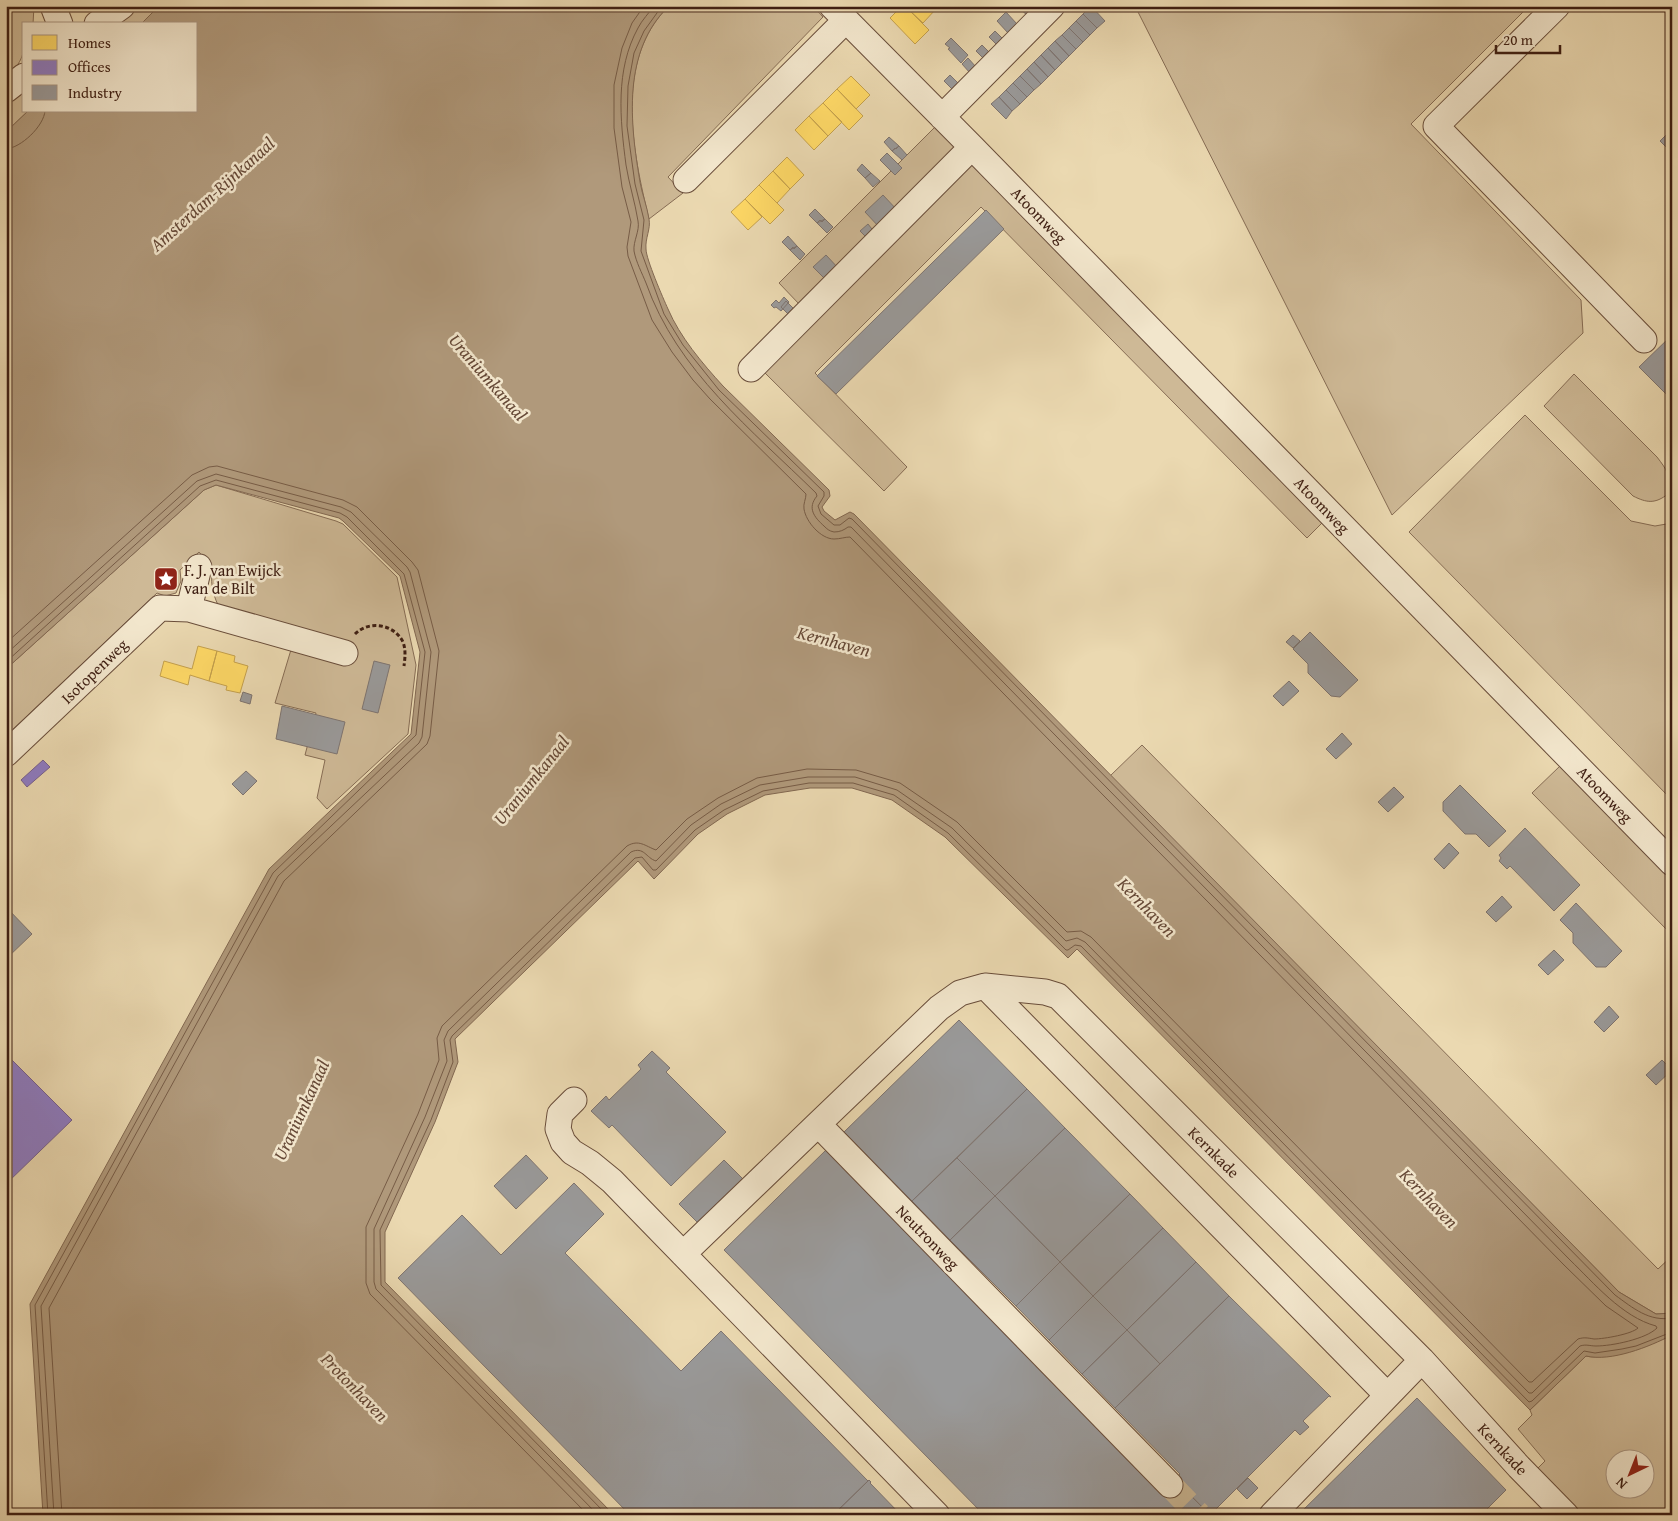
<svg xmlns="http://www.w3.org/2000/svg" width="1678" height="1521" font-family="'Gentium Book Plus',serif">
	<rect width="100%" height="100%" fill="#ebd9b1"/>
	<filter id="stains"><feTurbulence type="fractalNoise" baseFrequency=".004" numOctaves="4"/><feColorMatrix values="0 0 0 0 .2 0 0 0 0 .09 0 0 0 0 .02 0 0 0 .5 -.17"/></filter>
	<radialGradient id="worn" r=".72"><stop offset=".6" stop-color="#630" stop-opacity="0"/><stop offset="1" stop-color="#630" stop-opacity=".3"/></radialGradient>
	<path fill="#ceb996" stroke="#866c54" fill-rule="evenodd" d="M6,6H34L33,24H24C24,49 27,59 6,77Z
		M138,6H159L141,24H116Z
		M669,6H813L823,17L668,177L683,193L649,219C633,153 613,60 669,6Z
		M1135,6H1529L1411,124L1581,300L1583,333L1392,515Z
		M24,88V111H28L8,130L6,136V102Z
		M938,124L957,144L950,154L800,305L779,283Z
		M974,160L1324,521L1307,538L981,207L815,373L907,467L884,491L765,373Z
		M1574,374L1657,457C1667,470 1672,477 1668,494C1655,504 1647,503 1633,496L1544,406Z
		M1525,415L1631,521L1655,526L1672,523V800L1409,532Z
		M216,485L336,521L343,524L397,577L416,665L408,734L327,809L317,798L325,760L305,755L316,713L275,703L296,633L218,605C212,592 210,581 213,567L199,552L180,570L181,581L176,593L165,596L157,593L6,736V669L204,490Z
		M1142,745L1658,1269L1672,1256L1671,1314H1656L1619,1292L1110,776Z
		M1560,766L1672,878V935L1532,793Z
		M1672,1335V1515H1581L1536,1470L1545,1461L1518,1429L1532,1415L1530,1410L1586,1356C1594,1358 1600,1356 1609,1355C1634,1352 1649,1345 1672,1335ZM1616,1458H1646V1488H1616Z"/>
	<path fill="#b0997b" stroke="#826851" d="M159,6H669C622,51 630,123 640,182C642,194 647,206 649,219C651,229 645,238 646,249C646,259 663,298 668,309C680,337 702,363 723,386L829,490L830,496L822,507L824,511L835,520L850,512L854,514L1619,1292L1656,1314L1672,1313V1335C1649,1347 1611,1362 1586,1356L1530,1410L1077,949L1068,958L945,837L892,800L852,788H810L765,795L727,814L698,834L654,879L638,861L455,1039L458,1062L435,1122L385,1232V1282L614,1515H43L30,1304L269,869L411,734L420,652L400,576L343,521L339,518L216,485L204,490L6,669V136L8,130L28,111H196V24H141Z"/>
	<path fill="#ffd966" stroke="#c5a14d" d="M902,6H905L929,30L915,44L890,18Z
		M905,6H933L936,9L923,23Z
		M851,76L870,95L856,109L837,89Z
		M837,89L863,116L849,130L823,103Z
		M823,103L842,122L828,136L809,116Z
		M809,116L828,136L814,150L795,130Z
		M787,157L804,175L790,189L773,171Z
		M773,171L790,189L777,203L759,185Z
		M759,185L784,210L770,224L745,199Z
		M745,199L762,217L748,230L731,212Z
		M198,646L217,651L209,681L190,675L188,685L160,676L164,661L192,669Z
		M217,651L235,656L234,662L248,666L240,693L226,690L227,686L209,681Z"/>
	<path fill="#8e7cc3" stroke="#76608e" d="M43,760L50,767L27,787L21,780Z
		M6,1054L72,1120L6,1184Z"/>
	<path fill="#999" stroke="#7e7470" d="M1021,6H1038L1028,16L1019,8Z
		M1091,6L1105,21L1097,28L1083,14Z
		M1006,12L1017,24L1008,33L997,21Z
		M1083,14L1097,28L1090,35L1076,21Z
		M1076,21L1090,35L1083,42L1069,28Z
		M1069,28L1083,42L1076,49L1062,35Z
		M995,31L1004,40L998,46L989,37Z
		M1062,35L1076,49L1069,56L1055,41Z
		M951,38L968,55L961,63L948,49L950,48L945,44Z
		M1055,41L1069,56L1062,63L1048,48Z
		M982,45L990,53L984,59L976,51Z
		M1048,48L1062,63L1055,70L1041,55Z
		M1041,55L1055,70L1048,77L1034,62Z
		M968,58L976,67L970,73L962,64Z
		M1034,62L1048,77L1041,84L1027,69Z
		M1027,69L1041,84L1034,90L1020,76Z
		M950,75L959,84L953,90L944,81Z
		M1020,76L1034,90L1027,97L1013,83Z
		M1013,83L1027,97L1020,104L1006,90Z
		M1006,90L1020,104L1012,111L999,97Z
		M999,97L1012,111L1006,119L991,104Z
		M1672,129V153L1660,141Z
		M889,137L899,146L896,149L895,148L892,151L884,142Z
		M899,146L907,155L902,160L892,151Z
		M887,153L902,168L895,175L880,160Z
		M862,164L871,173L865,178L857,170Z
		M871,173L880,181L873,187L865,178Z
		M883,195L898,211L880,228L865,212Z
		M815,209L825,219L822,222L820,220L817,223L809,215Z
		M986,210L1004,229L836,394L817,376Z
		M825,219L833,227L827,233L817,223Z
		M868,224L875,233L868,239L860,231Z
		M788,236L797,246L794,249L793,247L790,250L782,242Z
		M797,246L805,254L800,260L790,250Z
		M826,255L840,270L828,282L813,267Z
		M784,297L789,302L781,311L776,307L774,308L771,305L776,300L779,303Z
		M786,301L793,308L788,314L781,307Z
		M1672,335V400L1639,367Z
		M1310,632L1358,680L1340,697L1331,696L1308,673V664L1293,649Z
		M1293,635L1300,641L1293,648L1286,642Z
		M374,661L390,665L378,713L362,709Z
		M1289,681L1299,691L1283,706L1273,696Z
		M243,692L252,695L250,704L240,701Z
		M282,706L345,722L337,754L276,739Z
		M1342,733L1352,744L1336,759L1326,749Z
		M246,771L257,781L243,795L232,784Z
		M1460,785L1506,831L1489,847L1476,834H1465L1443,811V802Z
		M1394,787L1404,797L1388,812L1378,802Z
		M1525,828L1580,885L1554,911L1510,866L1507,869L1499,861L1501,858L1499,855Z
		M1449,843L1459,853L1444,869L1434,859Z
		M1502,896L1512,907L1496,922L1486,912Z
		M1576,903L1622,951L1606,967H1596L1573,943V933L1560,920Z
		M6,907L32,934L6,959Z
		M1554,950L1564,960L1548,975L1538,965Z
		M1609,1006L1619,1017L1604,1032L1594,1022Z
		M959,1020L1027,1089L912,1201L844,1132Z
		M652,1051L670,1068L666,1072L726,1132L671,1186L612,1125L609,1128L591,1111L606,1096L609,1100L641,1069L638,1065Z
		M1662,1060L1672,1070L1656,1085L1646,1075Z
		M1027,1089L1065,1128L995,1196L957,1158Z
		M1065,1128L1130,1194L1060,1262L995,1196Z
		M827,1149L1175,1480L1209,1514L1049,1515L1047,1513L1046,1515H984L724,1250Z
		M526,1155L548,1178L516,1209L494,1186Z
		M957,1158L995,1196L950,1240L912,1201Z
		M724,1160L743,1179L698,1223L679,1204Z
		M574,1183L604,1214L565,1253L681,1371L721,1331L868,1481L833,1515H630L398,1278L462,1215L501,1255Z
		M1130,1194L1163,1228L1093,1296L1060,1262Z
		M995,1196L1060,1262L1016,1306L950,1240Z
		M1163,1228L1196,1262L1127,1330L1093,1296Z
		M1060,1262L1093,1296L1049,1340L1016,1306Z
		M1196,1262L1229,1296L1160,1364L1127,1330Z
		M1093,1296L1127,1330L1082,1374L1049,1340Z
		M1229,1296L1331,1397L1329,1396L1303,1421L1309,1427L1300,1435L1295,1430L1210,1515L1175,1479L1180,1474L1115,1408Z
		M1127,1330L1160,1364L1115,1408L1082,1374Z
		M1417,1398L1506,1490L1485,1511L1489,1515H1298Z
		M1248,1478L1258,1488L1247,1499L1237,1489Z
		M869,1480L871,1482L870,1483L901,1515H833Z"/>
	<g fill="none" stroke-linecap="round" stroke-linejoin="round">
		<path stroke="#775c46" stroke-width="1" d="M662,6L644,31L634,53L628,86L627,126L635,184L644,220L641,251L664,314L683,345L719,390L824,492V496L818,506L821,514L834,525H840L849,518L852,519L1615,1295C1633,1308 1649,1322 1672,1318
			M6,149C21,148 44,126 45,111
			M6,643L192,475L209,467L217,466L343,500L357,507L412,562L418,570L439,651L430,736L427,744L284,881L49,1308L62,1515
			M6,654L197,481L216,474L341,507L351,512L407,567L410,572L431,652L422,737L419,743L278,876L41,1306L54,1515
			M6,662L200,486L216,480L340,513L347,517L404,574L425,652L416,735L273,873L35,1305L48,1515
			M588,1515L370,1294L366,1283V1227L418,1114L439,1060L437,1038L442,1026L627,846C639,839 645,846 656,850L687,819L718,798L757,778L807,769L856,770L900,783L957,822L1067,932L1081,931L1091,937L1529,1382H1532L1578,1339C1584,1337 1588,1338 1594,1339C1604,1339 1632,1334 1638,1328L1606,1306L1564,1265L850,537C845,537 840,539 834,539C821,539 806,522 804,509C803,504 806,499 806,494L710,399L693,380L672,352L652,320L628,256L627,247L631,222L622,187L614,128V85L622,48L632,23L644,6
			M598,1515L376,1289L374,1282V1229L425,1117L447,1061L444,1040L448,1031L631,852C644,846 646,858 656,861L691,825L721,804L760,785L808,777H855L897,790L952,828L1066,941L1077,938L1085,942L1529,1393H1532L1580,1346C1586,1344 1590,1346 1596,1346C1612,1346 1646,1339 1657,1328L1656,1326C1622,1317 1594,1283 1570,1260L851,527H848C844,530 840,532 834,532C829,531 827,529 824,526C814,517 807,508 817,496L816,493C752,430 677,371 646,283C642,273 636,262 634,251C633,241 640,231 638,221C635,202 629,184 626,165C620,119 615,70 638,28C642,20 649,13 654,6
			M607,1515L381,1285L380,1230L431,1120L453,1062L450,1040L452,1036L635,858L642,857L653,870H656L695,830L724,810L763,791L809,783H853L894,795L948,833L1066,950H1068L1075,945L1081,946L1529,1402L1532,1401L1584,1351L1595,1353L1622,1349L1636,1346L1672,1332"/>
		<path stroke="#c8b491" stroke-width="25" stroke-dasharray="25 12" stroke-linecap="butt" d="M1170,1485L1199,1515"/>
		<defs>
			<path id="minor" d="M53,6L60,24
				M1557,6L1436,126L1644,340
				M846,20L972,147L1672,863
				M97,24L122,6
				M6,90L24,76
				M942,117L1052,6
				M686,180L846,20L832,6
				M751,369L972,147
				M189,609L199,567
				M6,754L160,608L189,609L345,653
				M985,986L1045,992L1058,996L1422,1360L1519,1467L1566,1515
				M574,1100L560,1114L558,1129L563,1142L572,1152L590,1163L612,1181L937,1515
				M818,1124L939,1008L960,993L985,986L1387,1395
				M683,1254L818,1124L1170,1485
				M1272,1515L1422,1360"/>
		</defs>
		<use href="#minor" stroke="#694d3a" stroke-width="27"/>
		<path stroke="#3e1e12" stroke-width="3" stroke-dasharray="4 2.5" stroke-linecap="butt" d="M355,634C369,620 394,624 403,642C406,650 405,658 404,666"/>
		<use href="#minor" stroke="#f2e6cc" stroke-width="25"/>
	</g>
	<defs>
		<symbol id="sight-square" viewBox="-11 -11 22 22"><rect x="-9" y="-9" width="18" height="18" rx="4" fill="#8f2418" stroke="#f2e6cc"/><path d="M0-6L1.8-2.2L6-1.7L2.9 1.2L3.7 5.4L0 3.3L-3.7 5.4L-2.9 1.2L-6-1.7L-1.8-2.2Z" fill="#fff"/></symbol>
	</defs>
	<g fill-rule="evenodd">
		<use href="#sight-square" x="152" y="565" width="28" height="28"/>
	</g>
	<g text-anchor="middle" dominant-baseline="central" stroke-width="5" stroke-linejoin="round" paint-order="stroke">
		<g font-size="16" fill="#3e1e12" stroke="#f2e6cc">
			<text transform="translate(1039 215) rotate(46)">Atoomweg</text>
			<text transform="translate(1322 505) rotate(46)">Atoomweg</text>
			<text transform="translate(94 671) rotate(-44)">Isotopenweg</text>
			<text transform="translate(1605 794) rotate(46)">Atoomweg</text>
			<text transform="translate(1214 1152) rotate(45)">Kernkade</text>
			<text transform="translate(928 1237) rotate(46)">Neutronweg</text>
			<text transform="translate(1503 1449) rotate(47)">Kernkade</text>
		</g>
		<g font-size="16" fill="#3e1e12" stroke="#f2e6cc" text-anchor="start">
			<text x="184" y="570">F. J. van Ewijck<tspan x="184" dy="18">van de Bilt</tspan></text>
		</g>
		<g font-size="18" font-style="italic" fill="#664937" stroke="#f2e6cc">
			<text transform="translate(212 194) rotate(-42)">Amsterdam-Rijnkanaal</text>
			<text transform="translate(488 377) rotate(49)">Uraniumkanaal</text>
			<text transform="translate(834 641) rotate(15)">Kernhaven</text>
			<text transform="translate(531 780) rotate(-51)">Uraniumkanaal</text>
			<text transform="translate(1147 907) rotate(46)">Kernhaven</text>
			<text transform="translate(301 1110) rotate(-65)">Uraniumkanaal</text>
			<text transform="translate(1429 1198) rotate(46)">Kernhaven</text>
			<text transform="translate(355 1387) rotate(46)">Protonhaven</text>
		</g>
	</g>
	<rect width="1678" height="1521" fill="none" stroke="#ebd9b1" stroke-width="25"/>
	<rect x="8" y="8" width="1663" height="1506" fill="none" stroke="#3e1e12" stroke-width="2.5"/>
	<rect x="12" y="12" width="1653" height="1496" fill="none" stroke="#3e1e12"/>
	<rect x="22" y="22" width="175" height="90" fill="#f2e6cc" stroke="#aa9682"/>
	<rect x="32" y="35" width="25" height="15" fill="#ffd966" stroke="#aa9682"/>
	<text x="68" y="48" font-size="15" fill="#3e1e12">Homes</text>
	<rect x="32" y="60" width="25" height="15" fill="#8e7cc3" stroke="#aa9682"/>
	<text x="68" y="72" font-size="15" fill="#3e1e12">Offices</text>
	<rect x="32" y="85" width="25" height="15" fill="#999999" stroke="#aa9682"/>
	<text x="68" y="98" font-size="15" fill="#3e1e12">Industry</text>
	<g transform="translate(1630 1474) rotate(223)"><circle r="24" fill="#f2e6cc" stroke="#aa9682"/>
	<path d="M0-4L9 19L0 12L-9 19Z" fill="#8f2418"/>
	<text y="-8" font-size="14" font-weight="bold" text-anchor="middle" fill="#3e1e12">N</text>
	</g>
	<path d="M1496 45v8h64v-8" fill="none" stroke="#3e1e12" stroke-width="2.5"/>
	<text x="1503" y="45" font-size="15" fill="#3e1e12" stroke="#f2e6cc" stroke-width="4" paint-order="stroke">20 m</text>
	<rect width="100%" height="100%" filter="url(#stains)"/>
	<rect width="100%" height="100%" fill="url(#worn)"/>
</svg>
